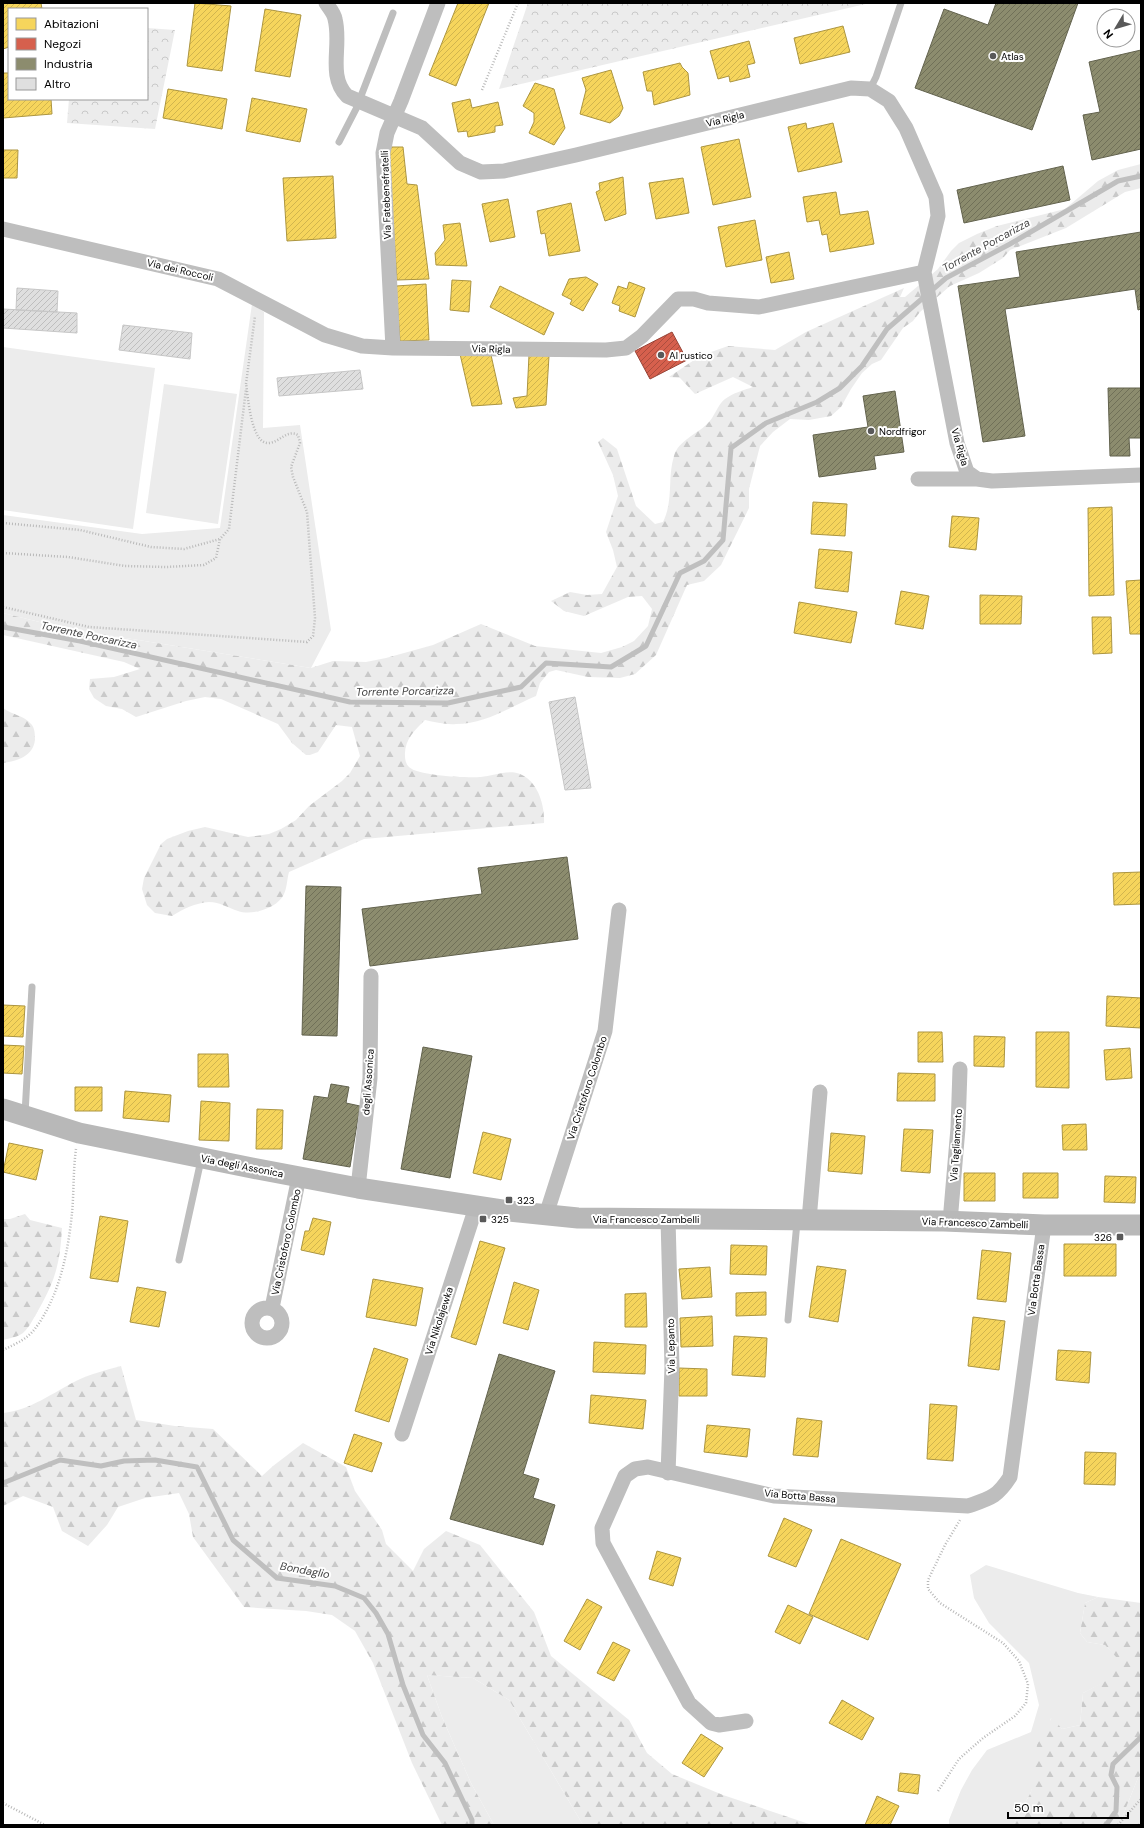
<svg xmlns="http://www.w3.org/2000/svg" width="1144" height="1828" font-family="'DM Sans',sans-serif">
	<defs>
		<pattern id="forest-firs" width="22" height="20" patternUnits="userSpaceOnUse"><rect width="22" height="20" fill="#ececec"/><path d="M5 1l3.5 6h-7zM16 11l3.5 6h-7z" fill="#c9c9c9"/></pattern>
		<pattern id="park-crowns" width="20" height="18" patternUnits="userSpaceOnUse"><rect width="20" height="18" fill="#ececec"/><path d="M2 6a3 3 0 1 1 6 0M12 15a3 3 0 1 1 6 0" fill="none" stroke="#c9c9c9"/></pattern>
		<pattern id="homes-hatch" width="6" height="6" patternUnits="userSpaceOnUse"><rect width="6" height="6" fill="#f6d55c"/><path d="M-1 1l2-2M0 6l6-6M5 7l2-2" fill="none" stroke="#d1b54e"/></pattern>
		<pattern id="shops-hatch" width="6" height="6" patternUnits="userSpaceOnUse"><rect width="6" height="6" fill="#d6604d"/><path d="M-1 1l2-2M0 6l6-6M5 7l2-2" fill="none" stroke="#ab4d3e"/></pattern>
		<pattern id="industry-hatch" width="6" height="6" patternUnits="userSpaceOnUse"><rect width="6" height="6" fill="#8c8c6e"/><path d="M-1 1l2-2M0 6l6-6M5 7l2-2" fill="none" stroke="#707058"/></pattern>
		<pattern id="building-hatch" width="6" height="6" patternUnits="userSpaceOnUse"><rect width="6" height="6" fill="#dfdfdf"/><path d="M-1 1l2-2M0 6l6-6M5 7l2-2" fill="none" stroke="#bebebe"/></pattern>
	</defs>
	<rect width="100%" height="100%" fill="#fff"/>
	<path fill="#ececec" d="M252,304L264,312L263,428L300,425L331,630L311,668L64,628L3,613V515L142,534L220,528Z
		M3,347L155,368L133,529L3,510Z
		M164,384L237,394L218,524L146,513Z
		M986,1565L1078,1593L1098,1597L1085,1603L1080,1633L1087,1642L1105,1645L1118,1658L1111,1679L1083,1693L1080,1725L1062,1729L1051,1718L1031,1792L1013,1825H949V1820L961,1790L972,1770L987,1750L1031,1732L1039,1705L1029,1663L989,1623L974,1598L970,1575Z
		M427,1675L473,1678L509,1700L583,1825H494L471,1783L442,1717Z
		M1141,1775V1825H1119L1138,1778Z"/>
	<path fill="url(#forest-firs)" d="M1141,164V188L1125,192L1066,228L1010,250L1003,258L979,273L950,286L920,312L913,321L903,328L881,360L872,364L862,373L851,389L841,407L831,416L809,420L790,419L773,432L760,446L749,489V508L721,565L704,581L687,585L656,655L635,674L620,678L588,677L556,670L549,672L540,683L536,696C510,707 485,724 456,724C446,725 435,722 425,720C415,730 404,740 405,756C405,760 406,764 409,767C418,776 467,778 481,777C492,776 509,769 520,774C538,781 545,806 544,823L364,839L289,872C287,879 287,888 284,894C278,908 252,916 238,911C228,908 220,902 209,902C195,903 183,909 172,916L155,913L147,905L142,889L144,878L161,844L167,839L188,831L205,827L248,837L269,834L281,829L296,820L309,806L342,781L350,773L360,756L352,727L336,725L318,752L310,755H306L292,743L278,724L221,699L205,697L186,701L136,717L122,709L106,706L94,698L89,689L90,679L114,677L140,669L124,662L3,635V613L64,628L311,668L333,661L366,662L386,658L433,645L481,624L535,646L601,653L622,647L634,641L648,626L652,609L642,596L628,597L584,616L564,611L551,601L570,592L587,595L602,594L617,567L613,550L606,532L618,496L613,475L598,442L603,438L617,449L636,506L655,524L663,522C674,499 667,479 674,456C678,441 697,434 707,424C715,417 717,405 725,399C733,393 744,390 753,387L733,377L695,394L680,378L669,377L700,356L728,346L775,350L806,332L904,288L900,297H905L938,269L951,251L959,243L977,234L997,226L1065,209L1098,181L1118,170Z
		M3,708C12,715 24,715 32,725C35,729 35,736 35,740C33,756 18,761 3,763Z
		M25,1214L30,1220L62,1228C60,1262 56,1279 39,1309C34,1317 30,1327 23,1333C18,1337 10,1338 3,1340V1219H10Z
		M121,1366L136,1420L175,1426L213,1429L262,1476L273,1466L303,1443L346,1467L355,1491L382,1530L386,1544L413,1571L424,1549L446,1531L480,1545L534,1612L551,1656L629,1720L647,1753L672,1774L723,1795L812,1825H583L509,1700L473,1678L427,1675L442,1717L471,1783L494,1825H442L412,1763L373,1663L355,1631L332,1615L306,1611L244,1607L193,1537L189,1514L179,1493L145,1498L118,1507L107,1525L88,1546L62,1531L53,1507L23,1496L3,1506V1413C31,1410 52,1393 76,1381C90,1374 106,1370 121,1366Z
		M1098,1597L1141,1603V1775L1138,1778L1119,1825H1013L1031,1792L1037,1745L1052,1717L1062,1729L1080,1725L1083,1693L1111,1678L1117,1658L1105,1645L1087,1642L1080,1633L1085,1603Z"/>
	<path fill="url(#park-crowns)" d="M528,3H870L499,89Z
		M147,28L175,30L155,129L67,123L69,99H147Z"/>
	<path fill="url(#homes-hatch)" stroke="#ac9540" d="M3,3H41L42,9H9V47L3,49Z
		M195,3L231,6L222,71L187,66Z
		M458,3H489L456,86L429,75Z
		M265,9L301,15L290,77L255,71Z
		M843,26L850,52L800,64L794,38Z
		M749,41L755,63L747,65L750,77L730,82L729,76L718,79L710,51Z
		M680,63L682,67L688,73L690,95L654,105L652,91H647L643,72Z
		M611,70L623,108L619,116L610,123L580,114L586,90L582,78Z
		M3,73H9V99H51L52,114L3,118Z
		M535,83L554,89L565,128L554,145L529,133L534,122V113L523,106Z
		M168,89L227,99L222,129L163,118Z
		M252,98L307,109L300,142L246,131Z
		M470,99L472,108L498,102L503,125L495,126V132L468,137L467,131L458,132L452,103Z
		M806,123L807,129L833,123L842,162L798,172L788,127Z
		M739,139L751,197L713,205L701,147Z
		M388,147H403L407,184L417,185L429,279L397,280Z
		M3,150H18L17,178H3Z
		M333,176L336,238L287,241L283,178Z
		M623,177L626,214L605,221L596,192L600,190L599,183Z
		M683,178L689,213L656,219L649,183Z
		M836,192L840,215L868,211L874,244L830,252L827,234L822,235L819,220L807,222L803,197Z
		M508,199L515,237L490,242L482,204Z
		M571,203L580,251L549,256L545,233L541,234L537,211Z
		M755,220L762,260L726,267L718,227Z
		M460,223L467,266L436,265L435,253L445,240L443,225Z
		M789,252L794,279L771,283L766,257Z
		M586,277L598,284L583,311L570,304L572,300L562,295L569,279Z
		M452,280L471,281L469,312L450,310Z
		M629,282L645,288L635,317L619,311L620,306L612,303L618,286L627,289Z
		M426,284L429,340L400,341L396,286Z
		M500,286L554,313L544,335L490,307Z
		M460,354L491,355L502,404L472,406Z
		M529,355L549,356L546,405L516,408L513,398L527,396Z
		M813,502L847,504L845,536L811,534Z
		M1112,507L1114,595L1089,596L1088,508Z
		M952,516L979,518L976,550L949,547Z
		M819,549L852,552L848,592L815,588Z
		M1141,580V634H1130L1126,581Z
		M901,591L929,596L923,629L895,624Z
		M980,595L1022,596L1021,624H980Z
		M799,602L857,612L851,643L794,633Z
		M1092,617H1111L1112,653L1093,654Z
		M1141,872V904L1114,905L1113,873Z
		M1107,996L1141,998V1028L1106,1026Z
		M3,1005L25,1006L23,1037L3,1036Z
		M918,1032H942L943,1062H918Z
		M1036,1032H1069V1088L1036,1087Z
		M974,1036L1005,1037L1004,1067L974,1066Z
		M3,1045L24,1046L22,1074L3,1073Z
		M1130,1048L1132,1078L1106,1080L1104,1050Z
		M198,1054H228L229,1087H198Z
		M898,1073L935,1074V1101H897Z
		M75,1087H102V1111H75Z
		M125,1091L171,1095L169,1122L123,1118Z
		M201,1101L230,1103L229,1141L199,1140Z
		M257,1109L283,1110L282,1149H256Z
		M1086,1124L1087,1150H1063L1062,1125Z
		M904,1129L933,1130L930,1173L901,1171Z
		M483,1132L511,1139L501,1180L473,1173Z
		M831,1133L865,1136L862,1174L828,1171Z
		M9,1143L43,1150L36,1180L3,1172Z
		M964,1173H995V1201H964Z
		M1023,1173H1058V1198H1023Z
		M1105,1176L1136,1177L1135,1203L1104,1202Z
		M100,1216L128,1221L118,1282L90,1278Z
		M313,1218L331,1222L324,1255L301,1250L305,1231H309Z
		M480,1241L505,1248L476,1345L451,1337Z
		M1064,1244H1116V1276H1064Z
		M731,1245L767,1246L766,1275L730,1274Z
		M982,1250L1011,1253L1006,1302L977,1299Z
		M817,1266L846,1270L838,1322L809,1317Z
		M710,1267L712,1297L682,1299L679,1269Z
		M373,1279L423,1288L416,1326L366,1317Z
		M514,1282L539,1290L528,1330L503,1323Z
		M137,1287L166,1292L159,1327L130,1322Z
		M766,1292V1315L736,1316V1293Z
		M646,1293L647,1327H625V1294Z
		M712,1316L713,1346L681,1347L680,1318Z
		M973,1317L1005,1321L999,1370L968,1366Z
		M734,1336L767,1338L765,1377L732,1375Z
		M594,1342L646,1345L645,1374L593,1372Z
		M374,1348L408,1359L389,1422L355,1411Z
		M1058,1350L1091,1352L1089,1383L1056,1380Z
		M679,1368L707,1369V1396H679Z
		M591,1395L646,1400L643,1429L589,1423Z
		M930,1404L957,1406L953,1461L927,1459Z
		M797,1418L822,1421L818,1457L793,1455Z
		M707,1425L750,1429L747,1457L704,1452Z
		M354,1434L382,1443L372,1472L344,1463Z
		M1085,1452L1116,1453L1115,1485L1084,1484Z
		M784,1518L812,1530L796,1567L768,1556Z
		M841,1539L901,1564L868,1640L809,1614Z
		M657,1551L681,1558L673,1586L649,1579Z
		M587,1599L602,1607L580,1650L564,1641Z
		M788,1605L813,1617L800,1644L775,1632Z
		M613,1642L630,1650L614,1681L597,1673Z
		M842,1700L874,1718L862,1740L829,1723Z
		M701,1734L723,1748L704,1777L682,1763Z
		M900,1773L920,1775L918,1794L898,1791Z
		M877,1796L899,1806L890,1825H865Z"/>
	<path fill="url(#shops-hatch)" stroke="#964336" d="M672,332L687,360L650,379L635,351Z"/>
	<path fill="url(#industry-hatch)" stroke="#62624d" d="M996,3H1078L1032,130L915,88L944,9L988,25Z
		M1141,50V149L1092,160L1083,115L1100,112L1089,62Z
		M1063,166L1070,200L964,223L957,190Z
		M1141,232V309L1138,310L1135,289L1005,309L1025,436L983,442L958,286L1020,277L1016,252Z
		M1108,388H1141V438H1129L1130,456H1110Z
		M895,391L904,452L874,456L876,469L819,477L813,435L868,427L863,396Z
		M567,857L578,939L370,966L362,909L482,894L478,868Z
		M306,886L341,887L337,1036L302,1035Z
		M423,1047L472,1056L450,1178L401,1169Z
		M331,1084L349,1087L346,1103L360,1106L350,1167L303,1159L314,1096L328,1098Z
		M499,1354L555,1371L523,1474L539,1479L533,1498L555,1505L543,1545L450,1519Z"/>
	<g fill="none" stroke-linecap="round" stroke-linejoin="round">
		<path stroke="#bfbfbf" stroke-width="5" d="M3,627L80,641L350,702L448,703L521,687L546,663L611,667L646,646L680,573L704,561L723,540L731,448L766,423L817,402L840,388L862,366L887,329L946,278L1010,244L1118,181L1141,176
			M3,1483L60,1460L101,1466L124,1461L155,1460L197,1467L233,1540L277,1578L335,1586L364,1598L376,1613L388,1634L403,1685L423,1735L445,1763L472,1820V1825
			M1106,1825L1116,1811L1117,1787L1111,1775L1113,1764L1141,1737"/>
	</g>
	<path fill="url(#building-hatch)" stroke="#c7c7c7" d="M17,288L58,291L57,312L16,310Z
		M3,309L77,313V333L3,328Z
		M123,325L192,333L190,359L119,350Z
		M360,370L363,389L279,396L277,378Z
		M575,697L591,788L565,790L549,702Z"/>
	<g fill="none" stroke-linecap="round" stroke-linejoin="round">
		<path stroke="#b9b9b9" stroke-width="2.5" stroke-dasharray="1 2" stroke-linecap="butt" d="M482,90L518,3
			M246,384L255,316
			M3,523L80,530L151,547L184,549L220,539
			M3,553L68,557L125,566L166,567L204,565L216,558L220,539L229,529L246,389
			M3,607L89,627L307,642L313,636L315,618L307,512L293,477L291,467L300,443L298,435C287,429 280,442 269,443C251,445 248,396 246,384
			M3,1350C13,1345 26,1340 34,1330C59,1298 68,1253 72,1213C74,1192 73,1171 76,1149
			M938,1791L959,1759L983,1738L1015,1716L1026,1703L1028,1684L1019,1661L1003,1643L940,1603L928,1589V1580L945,1545L960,1520
			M3,1803L45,1825
			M1118,1825L1141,1799
			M1139,1825L1141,1823"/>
		<path stroke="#bebebe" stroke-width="7" d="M870,89L876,77L901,3
			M339,142L356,109L393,13
			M25,1114L32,987
			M179,1260L201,1160
			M788,1320L797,1222"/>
		<path stroke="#bebebe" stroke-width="15" d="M326,3C329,8 334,13 335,19C342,45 327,76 347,96L422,128L460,163L481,172L504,171L576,155L851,88L870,89L889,101L906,128L936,197L938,216L924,272
			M3,229L218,279L325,335L362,346L393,348L606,350L626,348L642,336L678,299H694L708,303L759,307L924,272L957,443L967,472L977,479L992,481L1141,475
			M393,348L383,153L387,133L401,101L438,3
			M918,479H977
			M358,1188L370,1078L371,976
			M546,1215L605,1031L619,910
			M809,1220L820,1092
			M950,1222L958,1128L960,1069
			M252 1323a15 15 0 1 1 30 0a15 15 0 1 1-30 0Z
			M272,1308L299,1177
			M402,1434L476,1207
			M668,1473L672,1367L668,1219
			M746,1721L719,1725L711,1723L689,1703L603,1543L602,1528L625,1476L635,1469L648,1467L774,1496L968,1506C991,1498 997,1497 1010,1477L1044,1225"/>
		<path stroke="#b8b8b8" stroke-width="21" d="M3,1109L79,1133L252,1168L358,1188L509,1211L578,1218L944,1221L1044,1225H1141"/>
	</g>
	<g fill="#595959" stroke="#fff" stroke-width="1.5">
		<circle cx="993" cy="56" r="4"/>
		<circle cx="661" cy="355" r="4"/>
		<circle cx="871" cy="431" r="4"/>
		<rect x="505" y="1196" width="8" height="8" rx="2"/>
		<rect x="479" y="1215" width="8" height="8" rx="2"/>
		<rect x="1116" y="1233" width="8" height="8" rx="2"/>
	</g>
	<g text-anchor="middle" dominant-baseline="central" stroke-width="4" stroke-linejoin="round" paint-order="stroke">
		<g font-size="10" fill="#000" stroke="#fff" text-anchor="start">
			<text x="1001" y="56">Atlas</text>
			<text x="669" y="355">Al rustico</text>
			<text x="879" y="431">Nordfrigor</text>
			<text x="517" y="1200">323</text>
			<text x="491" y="1219">325</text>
			<text x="1112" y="1237" text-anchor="end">326</text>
		</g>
		<g font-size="10" fill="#000" stroke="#fff">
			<text transform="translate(725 119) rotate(-14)">Via Rigla</text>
			<text transform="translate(386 195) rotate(-92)">Via Fatebenefratelli</text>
			<text transform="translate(180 270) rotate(13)">Via dei Roccoli</text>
			<text transform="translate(491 349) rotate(1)">Via Rigla</text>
			<text transform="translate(960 447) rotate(74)">Via Rigla</text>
			<text transform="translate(368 1082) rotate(-86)">degli Assonica</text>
			<text transform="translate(587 1088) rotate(-72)">Via Cristoforo Colombo</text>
			<text transform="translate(956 1145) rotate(-86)">Via Tagliamento</text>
			<text transform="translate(242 1166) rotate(11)">Via degli Assonica</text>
			<text x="646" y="1219">Via Francesco Zambelli</text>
			<text transform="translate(975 1223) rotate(2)">Via Francesco Zambelli</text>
			<text transform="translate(286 1242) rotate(-78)">Via Cristoforo Colombo</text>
			<text transform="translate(1036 1280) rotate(-82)">Via Botta Bassa</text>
			<text transform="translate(439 1321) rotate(-72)">Via Nikolajewka</text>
			<text transform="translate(671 1346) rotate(-91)">Via Lepanto</text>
			<text transform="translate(800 1496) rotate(5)">Via Botta Bassa</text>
		</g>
		<g font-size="11" font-style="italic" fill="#444" stroke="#fff">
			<text transform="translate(986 245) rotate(-29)">Torrente Porcarizza</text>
			<text transform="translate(89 635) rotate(12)">Torrente Porcarizza</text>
			<text transform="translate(405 691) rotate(-1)">Torrente Porcarizza</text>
			<text transform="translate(305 1570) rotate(10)">Bondaglio</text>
		</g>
	</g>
	<rect width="1144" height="1828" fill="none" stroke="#000000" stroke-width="8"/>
	<rect x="8" y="8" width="140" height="92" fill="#ffffff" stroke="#999999"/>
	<rect x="16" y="18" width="20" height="12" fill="#f6d55c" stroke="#999999"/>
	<text x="44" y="28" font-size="12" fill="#000000">Abitazioni</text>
	<rect x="16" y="38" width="20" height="12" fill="#d6604d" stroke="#999999"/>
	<text x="44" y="48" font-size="12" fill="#000000">Negozi</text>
	<rect x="16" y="58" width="20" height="12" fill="#8c8c6e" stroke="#999999"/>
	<text x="44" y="68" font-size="12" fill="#000000">Industria</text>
	<rect x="16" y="78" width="20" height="12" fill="#dfdfdf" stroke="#999999"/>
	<text x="44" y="88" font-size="12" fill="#000000">Altro</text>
	<g transform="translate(1116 28) rotate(232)"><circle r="19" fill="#ffffff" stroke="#999999"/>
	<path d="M0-3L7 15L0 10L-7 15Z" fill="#595959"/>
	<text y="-6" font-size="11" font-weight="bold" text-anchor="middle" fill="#000000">N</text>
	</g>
	<path d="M1008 1812v6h120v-6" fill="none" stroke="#000000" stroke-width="2"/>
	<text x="1014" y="1812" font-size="12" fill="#000000" stroke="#ffffff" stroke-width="3" paint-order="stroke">50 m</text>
</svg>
